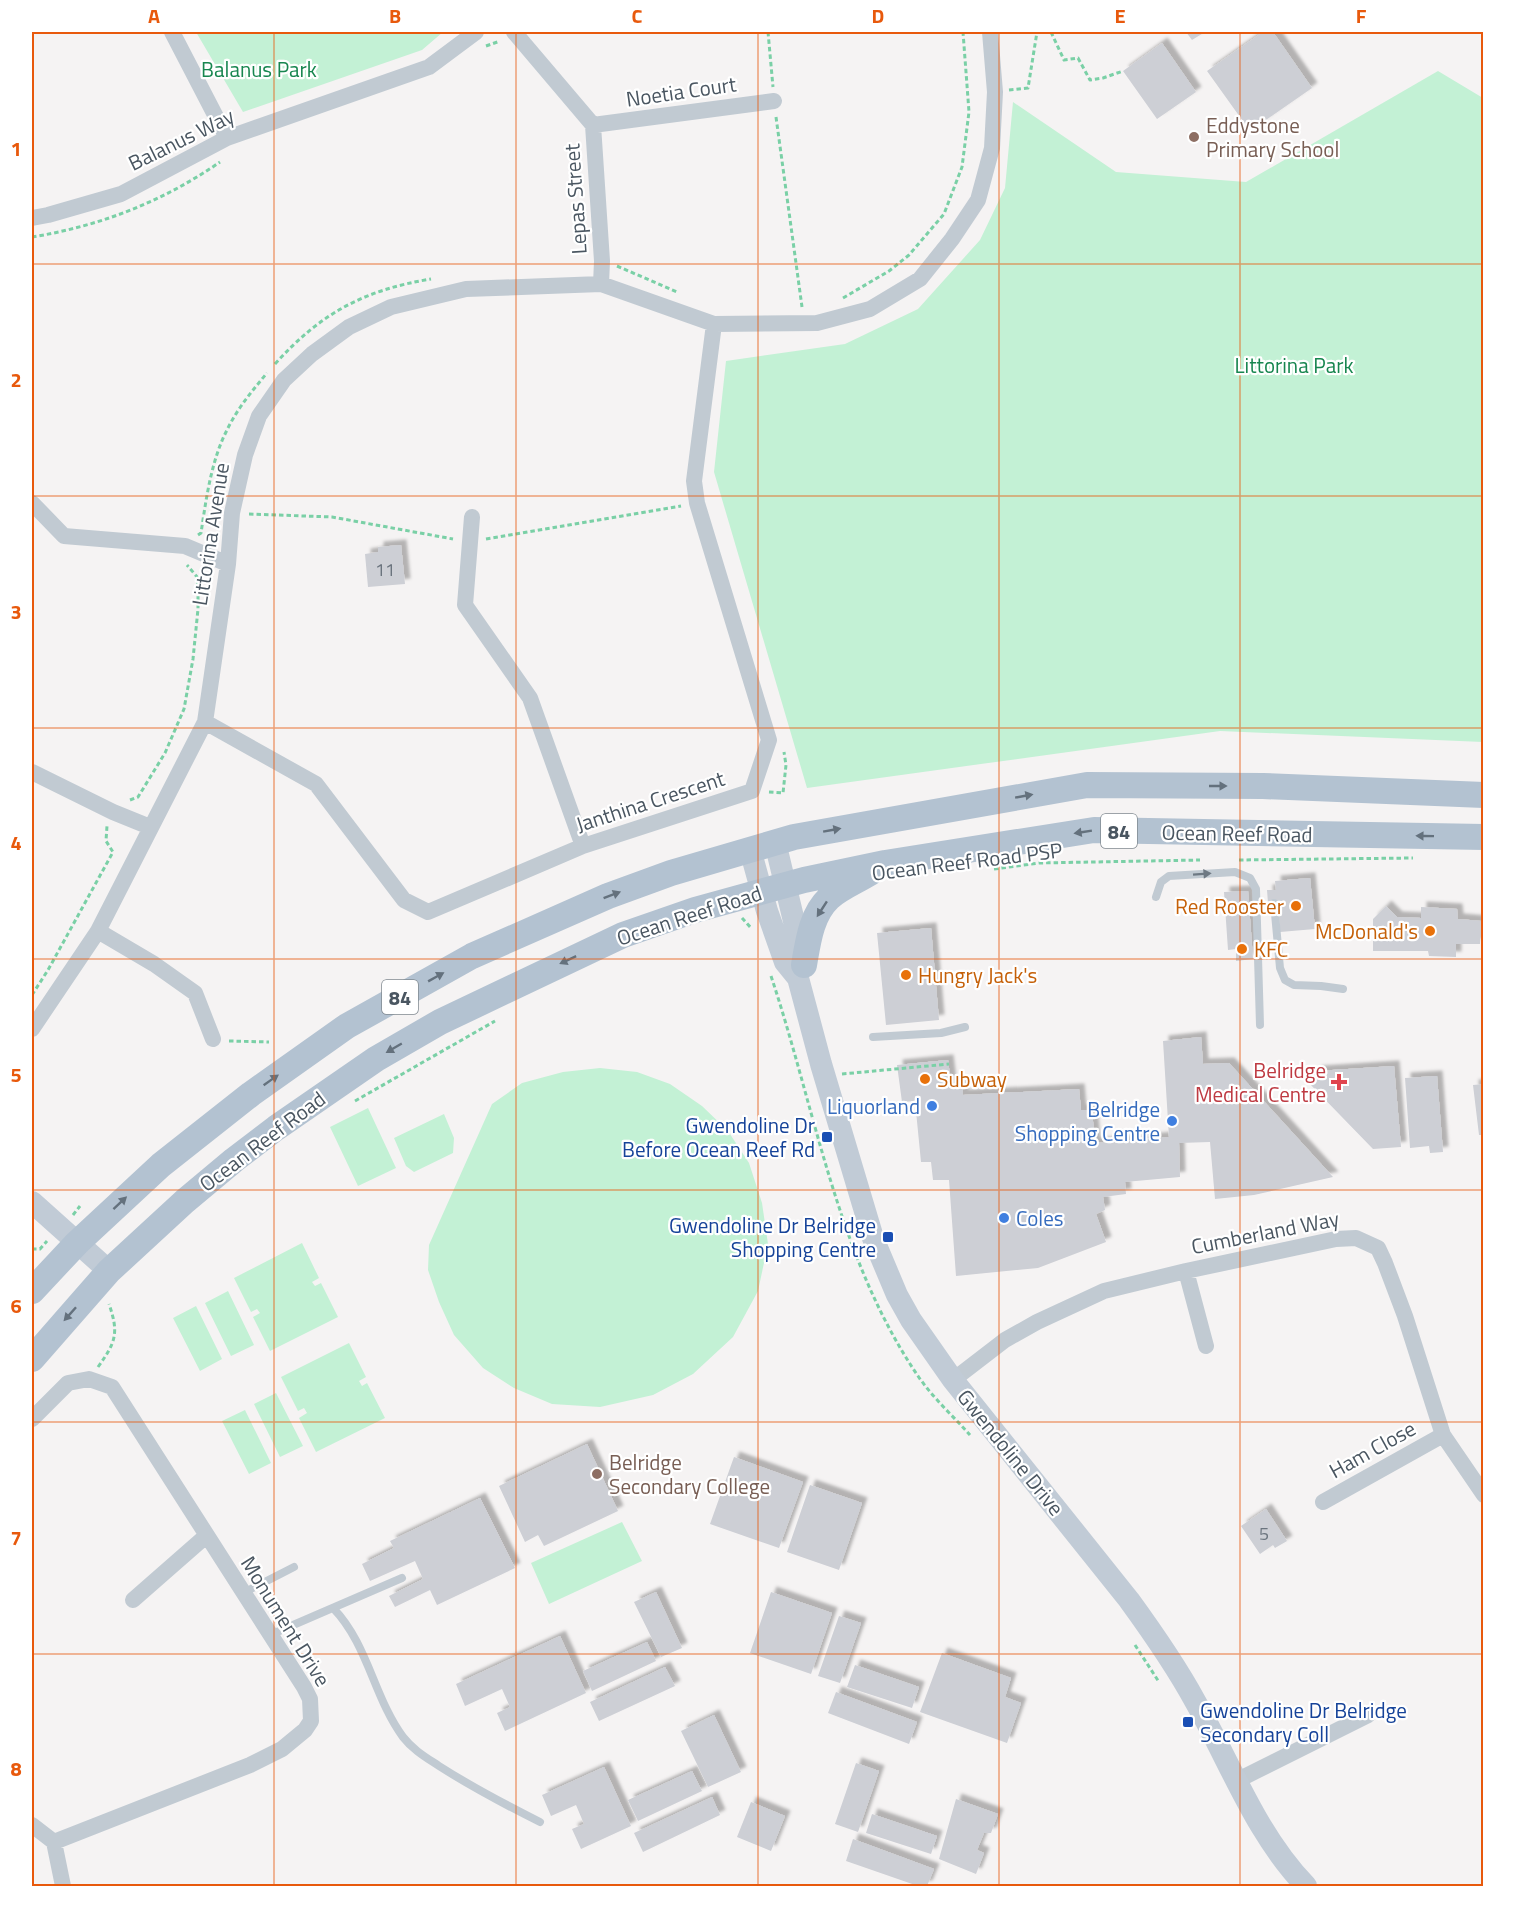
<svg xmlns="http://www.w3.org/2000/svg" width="1515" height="1918" font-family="'Titillium Web',sans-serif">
	<defs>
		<filter id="shadow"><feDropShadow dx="5.5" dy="-5.5" stdDeviation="1.5" flood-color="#0004"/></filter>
	</defs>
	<rect width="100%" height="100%" fill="#f5f3f3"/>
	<path fill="#c3f1d5" d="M196,32H443L422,50L243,112Z
		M1438,71L1483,98V742L1220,731L807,788L714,472L726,361L845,344L918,309L980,240L1005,188L1013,102L1116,172L1246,182Z
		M600,1068L637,1072L670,1084L702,1106L728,1131L749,1163L762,1203L768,1244L758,1291L733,1337L693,1374L653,1395L600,1407L552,1404L514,1388L483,1368L454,1335L439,1302L428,1270L429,1245L492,1104L522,1083L563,1072Z
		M368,1108L396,1168L358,1186L330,1127Z
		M444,1114L454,1138L453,1153L414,1172L406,1166L394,1138Z
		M302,1243L319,1278L312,1282L315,1286L321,1283L338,1317L270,1351L253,1317L260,1313L257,1309L251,1312L234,1278Z
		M228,1291L254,1345L231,1356L205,1303Z
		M196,1306L222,1359L200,1371L173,1318Z
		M349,1343L366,1377L359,1381L362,1386L367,1383L385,1418L316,1452L299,1418L307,1413L304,1408L298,1411L281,1377Z
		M276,1393L303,1446L280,1457L254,1404Z
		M245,1410L271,1463L249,1474L222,1421Z
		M622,1522L642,1561L549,1604L531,1563Z"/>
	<path fill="#cdcfd5" filter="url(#shadow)" d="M1186,32H1205L1192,40Z
		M1263,32H1273L1312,88L1250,131L1207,71Z
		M1162,43L1196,92L1157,119L1123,71Z
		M401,545L405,584L368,587L365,554L378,552V547Z
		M1310,878L1315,929L1280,932L1278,902L1268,903L1267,890H1276L1275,881Z
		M1248,891L1253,959L1236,961V949L1228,950L1224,892Z
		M1386,906L1397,917L1421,918V907L1457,909L1458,919L1481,921L1480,944H1456V957L1429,956L1428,951H1373V919Z
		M931,928L939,1020L886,1025L877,933Z
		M1201,1037L1203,1064L1229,1063L1333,1177L1254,1195L1215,1199L1210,1142L1179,1143L1180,1177L1125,1182L1126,1194L1103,1197L1105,1210L1096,1214L1106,1242L1038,1268L956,1276L949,1180H933L931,1162H921L915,1101L902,1102L897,1065L948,1060L951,1084L962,1083L963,1095L1079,1089L1081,1110H1092L1095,1143L1169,1137L1163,1041Z
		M1394,1066L1401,1147L1373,1149L1307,1081L1317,1071Z
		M1437,1076L1443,1152L1430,1153L1429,1146L1410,1148L1405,1078Z
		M1484,1084V1135H1479L1473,1085Z
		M587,1444L618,1511L544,1546L538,1535L525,1542L499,1486Z
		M734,1457L803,1482L779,1548L710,1524Z
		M810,1485L862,1503L839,1570L787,1552Z
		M480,1498L515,1568L437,1605L430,1590L395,1607L389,1596L423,1579L415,1561L370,1581L362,1564L394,1548L390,1541Z
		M1266,1509L1287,1541L1275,1548L1273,1545L1260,1554L1241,1526Z
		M656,1592L682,1648L661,1657L634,1602Z
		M771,1592L832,1613L811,1674L750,1653Z
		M839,1616L861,1623L840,1683L818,1676Z
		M560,1636L586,1693L505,1731L497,1713L510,1707L502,1689L465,1706L456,1684Z
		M647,1642L656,1661L592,1691L583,1671Z
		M942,1653L1011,1678L1005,1697L1021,1703L1007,1743L920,1712Z
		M855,1665L919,1687L912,1708L847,1687Z
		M665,1667L675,1686L599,1721L590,1702Z
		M836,1692L917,1722L909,1744L828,1713Z
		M714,1715L741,1772L708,1787L681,1731Z
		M856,1763L879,1771L858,1832L835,1824Z
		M604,1767L631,1826L581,1849L572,1829L584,1824L576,1805L551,1816L542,1795Z
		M692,1771L702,1791L638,1821L628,1800Z
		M712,1797L720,1815L643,1852L634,1833Z
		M956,1799L998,1814L991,1833H984L977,1850L984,1853L976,1874L939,1859Z
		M751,1802L785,1816L771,1851L737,1837Z
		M872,1814L937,1836L931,1854L866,1833Z
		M853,1839L934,1869L927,1886H918L846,1861Z"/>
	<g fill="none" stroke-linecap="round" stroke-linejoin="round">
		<path stroke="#7ad0a6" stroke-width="3" stroke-dasharray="4.5 3" stroke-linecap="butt" d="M768,32L773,87
			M1051,32L1064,60L1078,58L1090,80L1103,78L1123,71
			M486,46L500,41
			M1009,90L1028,88L1037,32
			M776,117L802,307
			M32,237C100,226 162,202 220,162
			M617,266L677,292
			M843,298L889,271L909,255L944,214L962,167L969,112L963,32
			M275,364C321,313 364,290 431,279
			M249,514L332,517L453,539
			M198,535L201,533C206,500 211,461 227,430C237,409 252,391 267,373
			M486,539L681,506
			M769,792L783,793L786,765L784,752
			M130,800L138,797L165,753L184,709L193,659L198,609V578L187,565
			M1239,860L1413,858
			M994,869L1039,863L1200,860
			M742,918L752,929
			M771,976C816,1111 837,1257 918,1376C933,1398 953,1416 970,1435
			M32,995L48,970L113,852L106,841L107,826
			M229,1041L269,1042
			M842,1074L949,1064
			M355,1101L495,1021
			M73,1215L80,1206
			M32,1249H40L47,1241
			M98,1367C116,1342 119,1333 109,1304
			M1135,1645L1159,1682"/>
		<path stroke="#c1cad2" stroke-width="8" d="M1156,897L1161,882L1169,876L1235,872L1250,878L1256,889L1260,1025
			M1274,903L1280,968L1285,980L1294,985L1321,986L1343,989
			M873,1037L941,1033L965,1027
			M243,1593L294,1567
			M333,1608C368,1644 374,1698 403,1737C413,1750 427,1758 439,1766C472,1787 506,1805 540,1822
			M270,1635L402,1578"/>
		<path stroke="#c1cad2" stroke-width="16" d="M172,32L227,138
			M514,32L593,125L602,261L601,284
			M593,125L774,101
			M32,218L48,215L121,194L227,138L429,67L476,32
			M32,503L64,536L185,546L228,564
			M472,517L465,605L530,698L583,846
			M205,722L316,784L404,900L428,912L583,846L752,791L769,740L697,503L694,481L714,324
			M32,772L113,812L150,827
			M98,931L154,964L195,993L213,1039
			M32,1029L98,931L205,722L228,564L232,513L245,455L259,416L284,380L312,354L349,327L391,307L466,289L601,284L714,324L817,323L870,309L920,279L952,239L978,200L992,148L995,92L990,32
			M1186,1271L1206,1346
			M953,1380L1005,1340L1037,1322L1104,1291L1186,1271L1336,1239L1356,1238L1378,1248L1385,1263L1405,1316L1443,1435L1484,1495
			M32,1419L68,1383L89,1379L112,1387L304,1687L310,1699L311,1721L305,1730L282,1749L250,1765L54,1842
			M1323,1502L1443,1435
			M133,1600L206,1536
			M1236,1781L1368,1715
			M32,1825L54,1842L63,1886"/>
		<path stroke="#c1cbd6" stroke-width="22" d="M775,842L804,963
			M750,849L767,911L785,962L798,978L821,1064L873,1238L897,1295L911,1320L953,1380L1129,1600C1153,1633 1176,1666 1195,1701C1231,1764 1255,1833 1306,1886
			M32,1202L109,1271"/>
		<path stroke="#b3c2d1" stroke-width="26" d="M804,965C808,942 811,915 829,898C840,888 857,881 870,873
			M32,1291L77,1243L161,1165L251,1094L347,1026L472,956L608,896L671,873L794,837L1087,785L1263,786L1484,795
			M32,1359L109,1271L185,1201L234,1160L276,1128L376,1059L440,1022L623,935L695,910L804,880L885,863L1094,830L1484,837"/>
	</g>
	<defs><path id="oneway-solid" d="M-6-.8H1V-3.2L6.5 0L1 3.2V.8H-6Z" transform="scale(1.5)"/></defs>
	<g fill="#64717d">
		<use href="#oneway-solid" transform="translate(1218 786)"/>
		<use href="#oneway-solid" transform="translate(1024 796) rotate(-10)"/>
		<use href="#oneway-solid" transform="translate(832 830) rotate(-10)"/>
		<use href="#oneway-solid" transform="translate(1083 832) rotate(171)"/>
		<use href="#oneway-solid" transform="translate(1425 836) rotate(-179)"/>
		<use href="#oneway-solid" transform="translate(612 895) rotate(-21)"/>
		<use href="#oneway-solid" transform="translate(822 909) rotate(123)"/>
		<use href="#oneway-solid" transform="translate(568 960) rotate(155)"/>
		<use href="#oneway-solid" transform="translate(436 977) rotate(-29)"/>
		<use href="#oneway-solid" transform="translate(394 1048) rotate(150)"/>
		<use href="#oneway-solid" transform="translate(271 1080) rotate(-35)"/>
		<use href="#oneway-solid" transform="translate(120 1203) rotate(-43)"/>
		<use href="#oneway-solid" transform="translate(70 1314) rotate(132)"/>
	</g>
	<use fill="#6e7983" href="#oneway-solid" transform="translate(1202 874) rotate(-4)"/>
	<path fill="none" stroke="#e8590c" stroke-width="1.5" stroke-opacity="0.55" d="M274,32V1886M516,32V1886M758,32V1886M999,32V1886M1240,32V1886M32,264H1484M32,496H1484M32,728H1484M32,959H1484M32,1190H1484M32,1422H1484M32,1654H1484"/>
	<g fill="#8d6e63" stroke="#fff" stroke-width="2">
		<circle cx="1194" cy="137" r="6"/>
		<circle cx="597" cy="1474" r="6"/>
	</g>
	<g fill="#e8710a" stroke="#fff" stroke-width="2">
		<circle cx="1296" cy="906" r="6"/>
		<circle cx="1430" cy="931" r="6"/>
		<circle cx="1242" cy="949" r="6"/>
		<circle cx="906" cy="975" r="6"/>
		<circle cx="925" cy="1079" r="6"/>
	</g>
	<path fill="#e0444e" stroke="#fff" stroke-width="2" d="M1336 1073h6v6h6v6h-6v6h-6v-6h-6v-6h6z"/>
	<g fill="#3f7fe0" stroke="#fff" stroke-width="2">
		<circle cx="932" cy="1106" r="6"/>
		<circle cx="1172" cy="1121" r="6"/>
		<circle cx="1004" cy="1218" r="6"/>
	</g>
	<g fill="#1a4fb4" stroke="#fff" stroke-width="2">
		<rect x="821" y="1131" width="12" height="12" rx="3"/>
		<rect x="882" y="1231" width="12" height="12" rx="3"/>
		<rect x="1182" y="1716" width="12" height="12" rx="3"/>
	</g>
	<g text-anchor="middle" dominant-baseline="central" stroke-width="4.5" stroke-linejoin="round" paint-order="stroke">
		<g font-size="18" fill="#6b747e">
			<text x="385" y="569">11</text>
			<text x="1264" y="1533">5</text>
		</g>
		<g fill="#fff" stroke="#808990" stroke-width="1.5">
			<rect x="1101" y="814" width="36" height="34" rx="4.5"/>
			<rect x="382" y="980" width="36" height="34" rx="4.5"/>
		</g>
		<g font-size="20" font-weight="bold" fill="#4a5661">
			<text x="1119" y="831">84</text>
			<text x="400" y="997">84</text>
		</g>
		<g font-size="21" fill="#17864f" stroke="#fff">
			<text x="259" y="69">Balanus Park</text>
			<text x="1294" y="365">Littorina Park</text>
		</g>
		<g font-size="21" fill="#4a5661" stroke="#fff">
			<text transform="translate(681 91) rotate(-8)">Noetia Court</text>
			<text transform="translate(181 139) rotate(-26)">Balanus Way</text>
			<text transform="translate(575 199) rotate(-94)">Lepas Street</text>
			<text transform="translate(210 534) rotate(-81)">Littorina Avenue</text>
			<text transform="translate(650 801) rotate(-18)">Janthina Crescent</text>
			<text transform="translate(1237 833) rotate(1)">Ocean Reef Road</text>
			<text transform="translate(967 861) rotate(-7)">Ocean Reef Road PSP</text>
			<text transform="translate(689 915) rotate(-18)">Ocean Reef Road</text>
			<text transform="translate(262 1141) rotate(-37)">Ocean Reef Road</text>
			<text transform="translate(1265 1232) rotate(-11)">Cumberland Way</text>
			<text transform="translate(1372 1449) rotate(-29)">Ham Close</text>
			<text transform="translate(1011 1452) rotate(51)">Gwendoline Drive</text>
			<text transform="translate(286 1621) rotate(58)">Monument Drive</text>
		</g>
		<g font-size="21" fill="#785e54" stroke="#fff" text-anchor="start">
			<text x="1206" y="125">Eddystone<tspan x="1206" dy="24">Primary School</tspan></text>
			<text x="609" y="1462">Belridge<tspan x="609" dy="24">Secondary College</tspan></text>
		</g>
		<g font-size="21" fill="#c56008" stroke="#fff" text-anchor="start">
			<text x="1284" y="906" text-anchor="end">Red Rooster</text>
			<text x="1418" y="931" text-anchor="end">McDonald's</text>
			<text x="1254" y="949">KFC</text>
			<text x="918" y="975">Hungry Jack's</text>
			<text x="937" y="1079">Subway</text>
		</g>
		<g font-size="21" fill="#be3a42" stroke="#fff" text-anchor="end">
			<text x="1326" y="1070">Belridge<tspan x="1326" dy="24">Medical Centre</tspan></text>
		</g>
		<g font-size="21" fill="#366cbe" stroke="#fff" text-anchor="end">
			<text x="920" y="1106">Liquorland</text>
			<text x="1160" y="1109">Belridge<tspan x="1160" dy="24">Shopping Centre</tspan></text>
			<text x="1016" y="1218" text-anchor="start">Coles</text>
		</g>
		<g font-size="21" fill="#164399" stroke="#fff" text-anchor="end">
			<text x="815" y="1125">Gwendoline Dr<tspan x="815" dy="24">Before Ocean Reef Rd</tspan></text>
			<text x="876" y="1225">Gwendoline Dr Belridge<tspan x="876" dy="24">Shopping Centre</tspan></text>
			<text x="1200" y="1710" text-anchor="start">Gwendoline Dr Belridge<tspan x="1200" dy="24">Secondary Coll</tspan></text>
		</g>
	</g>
	<rect width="1515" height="1918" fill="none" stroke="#ffffff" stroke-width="66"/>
	<rect x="33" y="33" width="1449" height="1852" fill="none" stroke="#e8590c" stroke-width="2"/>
	<g font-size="20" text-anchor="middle" font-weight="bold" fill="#e8590c">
		<text x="154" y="23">A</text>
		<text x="395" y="23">B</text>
		<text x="637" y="23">C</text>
		<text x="878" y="23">D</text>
		<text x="1120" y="23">E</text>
		<text x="1361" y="23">F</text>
		<text x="16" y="156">1</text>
		<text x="16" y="387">2</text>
		<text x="16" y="619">3</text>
		<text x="16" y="850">4</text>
		<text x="16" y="1082">5</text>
		<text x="16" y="1313">6</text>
		<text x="16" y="1545">7</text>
		<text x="16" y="1776">8</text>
	</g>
</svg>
